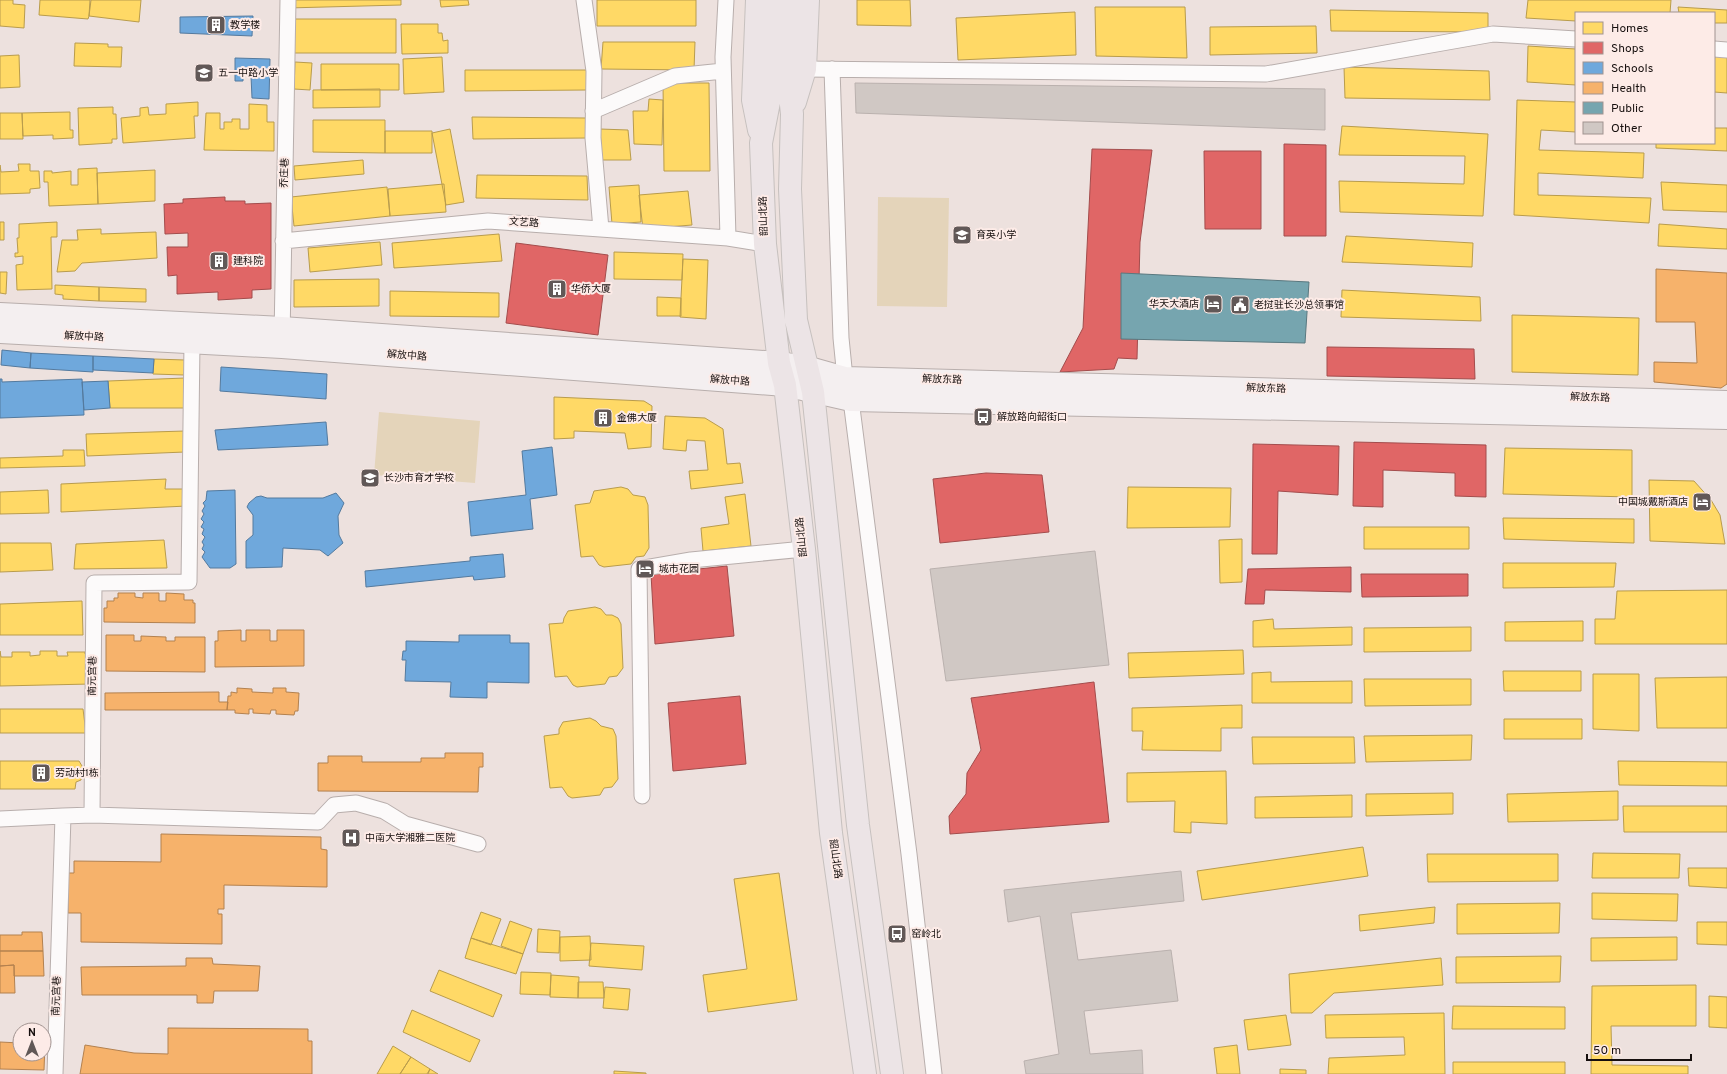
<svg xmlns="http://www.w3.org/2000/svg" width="1727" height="1074" font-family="Overpass,'Noto Sans SC',sans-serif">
	<rect width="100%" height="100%" fill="#ede1de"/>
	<path fill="#e4d4ba" d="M878,197L949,198L947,307L877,306Z
		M379,412L480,421L475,483L374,475Z"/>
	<path fill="#ffd966" stroke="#b99c4c" d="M0,0H13V4L25,5L24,28L0,26Z
		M40,0H90L89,16L88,19L39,15Z
		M91,0H141L139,22L89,16Z
		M287,0H401V5L287,8Z
		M440,0H468L469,5L441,7Z
		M597,0H696V26H597Z
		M857,0H910L911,26L857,25Z
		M1528,0H1671L1670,13H1576V21L1526,18Z
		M1095,7H1185L1187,58L1096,56Z
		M1678,7L1727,10V23H1714V13H1679Z
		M1330,10L1488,13V32L1331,31Z
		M1075,12L1076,55L958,60L956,18Z
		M294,19H396V53H294Z
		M401,24H438V33H442L443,41L448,40V53L402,54Z
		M1316,26L1317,53L1210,55V27Z
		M603,42H695L694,70L601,69Z
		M75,43L108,44V47H122L121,67L74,66Z
		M1528,46L1576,49V85L1527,82Z
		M19,55L20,87L0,88V56Z
		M1714,56H1727V93L1714,92Z
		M442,57L444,92L404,94L403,59Z
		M295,62L312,63L310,90L294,89Z
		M321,64H399V90H321Z
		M1344,67L1489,71L1490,100L1345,98Z
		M465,70H587V90L465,91Z
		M663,83H709L710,171H664Z
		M380,89V107L313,108V90Z
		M649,99L663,100L662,145L634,144L633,111H648Z
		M1517,100L1576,102V132L1541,130L1539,150L1644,153L1643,178L1538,173V195L1651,198L1649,223L1514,215Z
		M198,102V116H194L195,138L123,143L121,118L140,116V108L148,107L149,115L166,114V104Z
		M249,104L267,105V122H274V151L204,150L206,113H220V129H224V122H232V119H240V129H249Z
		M113,107V114H116L117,139H112V143L79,145L78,108Z
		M70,112V130H73V138L53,139V135L23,136L22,113Z
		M0,113H22L23,139H0Z
		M472,117L586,118L587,138L473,139Z
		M313,120H385V153L313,152Z
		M1342,126L1488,134L1483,216L1340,212L1339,181L1464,184L1465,156L1339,155Z
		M1714,128H1727V151L1656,148V143H1714Z
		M450,129L464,202L446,205L432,133Z
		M600,129L628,130L631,160H602Z
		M385,131H432V153H385Z
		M363,160L364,174L295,180L294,166Z
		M18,164H30V171H39L40,188L30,189V193L0,194V165L1,172L19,171Z
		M97,168L98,204L49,206L48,182H44V171H52V173L71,171V185H78V169Z
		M155,170V201L98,204L97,173Z
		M477,175L587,176L588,200L476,198Z
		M1661,182L1727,185V212L1663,210Z
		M444,184L446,212L390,216L388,189Z
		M639,185L641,222L612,224L609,187Z
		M387,187L390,216L294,226L291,197Z
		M688,191L692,225L643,229L639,195Z
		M0,222H4V240H0Z
		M57,222V237H51L52,289L17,290L16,265L23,264V256L15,257V253H18L17,238H19V224Z
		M1659,224L1727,229V249L1658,246Z
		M101,229V234L156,232L157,258L82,263L75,271L57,272L62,240H78L77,230Z
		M499,234L502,261L394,268L392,243Z
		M1346,236L1473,243L1472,267L1342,262Z
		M380,242L382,265L310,272L308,248Z
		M614,252L683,254L682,280L614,279Z
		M683,259L708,260L706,319L680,317Z
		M0,272H7L6,294L0,293Z
		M379,279V306L294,307V280Z
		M55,285L99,287V301L63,299V295L55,294Z
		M99,287L146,289V302L99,301Z
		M1342,290L1480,297L1481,321L1341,317Z
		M390,291L499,293V317L390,316Z
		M657,297L681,298V316H657Z
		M1512,315L1639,318L1638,375L1512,372Z
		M154,359L185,360L184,375L153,374Z
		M185,378L184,408H110L108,381Z
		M554,397L644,401L652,406L651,447L628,449L625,433L574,431V438L554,439Z
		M665,416L705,418L723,429L727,464L740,463L743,483L691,489L689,471L708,470L705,441L687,440L686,451L663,449Z
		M185,431V452L87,456L86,434Z
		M1505,448L1632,450V497L1503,494Z
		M63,450H84L85,466L0,468V458L63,456Z
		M166,479L165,489H187V506L61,512V484Z
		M1649,480L1694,481L1711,500L1720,515L1725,544L1650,541Z
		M621,487L628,489L633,495L645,497L648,505L649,548L644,556L636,557L631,564L604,567L599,565L593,556L581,557L575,505L590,503L594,491Z
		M1128,487L1231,488L1230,527L1127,528Z
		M48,490L49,513L0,514V492Z
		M745,494L751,546L703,551L701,528L729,524L725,497Z
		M1503,518L1634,519V543L1504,539Z
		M1364,527H1469V549H1364Z
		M1242,539V582L1220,583L1219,540Z
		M164,540L167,568L74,569L76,544Z
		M0,543H51L53,570L0,572Z
		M1503,563H1616L1614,587L1503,588Z
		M1727,590V644H1595V619H1615L1617,591Z
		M82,601L83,635H0V604Z
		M595,607L601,609L606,615H612L618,618L621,624L623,668L617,676L609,677L605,684L577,687L573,685L567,676L555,677L549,624L563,623L564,618L568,611Z
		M1273,619L1274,629L1352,627V645L1253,647V621Z
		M1583,621V641H1505V622Z
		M1471,627V651L1364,652V628Z
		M1243,650L1244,674L1129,678L1128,653Z
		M0,651L1,657H12V652H30V656L40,655V651H57V656H68L67,652H85V654H90L91,684L0,686Z
		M1503,671H1581V691H1504Z
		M1271,672V682L1352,681V703H1252V673Z
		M1593,674H1639V731L1593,729Z
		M1727,677V728H1657L1655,678Z
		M1364,679H1471V705L1365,706Z
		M1242,705V728H1221V751L1142,750L1143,731H1132V708Z
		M0,709H83L86,733H0Z
		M590,718L596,721L601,726L613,729L616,736L618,779L612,787L604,788L600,795L572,798L568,796L562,787L550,788L544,736L559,734V729L563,722Z
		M1504,719H1582V739H1504Z
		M1472,735L1471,760L1366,762L1364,736Z
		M1252,737H1354L1355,763L1253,764Z
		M0,761H79L82,766L81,780L76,782L75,789H0Z
		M1618,761L1727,762V786L1619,785Z
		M1226,771L1227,824L1191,822V833L1174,832L1175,801L1127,802V773Z
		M1618,791V820L1508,822L1507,794Z
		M1453,793V814L1366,816V794Z
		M1352,795V817L1255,818V797Z
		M1623,806H1727V832H1624Z
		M1363,847L1368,876L1202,900L1197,871Z
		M1593,853L1680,854L1679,878H1592Z
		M1427,854H1558V881L1428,882Z
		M1688,868H1727V888L1689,886Z
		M779,873L797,1000L708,1012L703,975L747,969L734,879Z
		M1592,893L1678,894L1677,921L1592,919Z
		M1560,903L1559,933L1457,934V904Z
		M1435,907L1434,923L1360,931L1359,915Z
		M481,912L501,919L491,945L471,938Z
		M510,921L532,929L523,954L501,946Z
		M1697,922H1727V945L1697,944Z
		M538,929L560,931L559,953L537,952Z
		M590,936L591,960L560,961V937Z
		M1677,937V960L1591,961V938Z
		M471,938L523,954L516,974L465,958Z
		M591,943L644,946L642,970L589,966Z
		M1561,956L1560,982L1456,983V957Z
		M1441,958L1443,985L1334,993L1312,1013H1291L1289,974Z
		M439,970L502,995L493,1017L430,991Z
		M521,972L551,973L550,995L520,994Z
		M551,975L579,977L578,998L550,997Z
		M578,982H603L604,998H578Z
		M1696,985V1026H1611L1612,1065L1688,1066V1074H1591L1592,986Z
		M605,987L630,989L628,1010L603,1008Z
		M1709,996L1727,997V1028L1709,1027Z
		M1453,1006L1565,1007V1029H1452Z
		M412,1010L480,1040L470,1062L403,1032Z
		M1444,1013L1445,1074H1328L1329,1058L1405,1055L1404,1037L1326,1038L1325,1015Z
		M1286,1015L1291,1045L1248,1050L1244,1020Z
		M1237,1045L1240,1074H1217L1214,1048Z
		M393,1046L411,1057L400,1074H377Z
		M411,1057L430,1069L427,1074H400Z
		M1453,1062H1565V1074H1453Z
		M430,1069L438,1074H428Z
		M1280,1069L1306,1070V1074H1280Z
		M614,1071L646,1073V1074H614Z"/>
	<path fill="#e06666" stroke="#a34c4c" d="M1284,144L1326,145V236H1284Z
		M1092,149L1152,150L1140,242L1137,359L1118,358L1114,369L1060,372L1083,328Z
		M1204,151H1261V229H1205Z
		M225,197V201H245V204L271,203V289L252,290V298L218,300V292L177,294V275L168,276L167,247H188V233L165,234L164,204L183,203V199Z
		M516,243L608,255L598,335L506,323Z
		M1327,347L1474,349L1475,379L1327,376Z
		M1354,442L1486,445V497L1455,496V473L1383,470V507L1353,506Z
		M1253,444L1339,446L1338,495L1278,491L1277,554H1252Z
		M986,473L1042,475L1049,532L940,543L933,479Z
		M727,566L734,636L655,644L651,574Z
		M1351,567V592L1265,590L1264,604H1245L1248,569Z
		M1361,574H1468V596L1362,597Z
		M1094,682L1109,822L950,834L949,816L966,794L967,773L981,750L971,698Z
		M740,696L746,764L673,771L668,703Z"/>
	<path fill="#6fa8dc" stroke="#547a9e" d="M253,16L252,36L180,33V17Z
		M235,58L270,59L269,99L252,98L251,76L243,75V81H235Z
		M2,350L31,353L30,368L1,365Z
		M31,353L93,356V372L30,368Z
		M93,356L154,359L153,373L93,370Z
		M221,367L327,374L326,399L220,391Z
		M0,379H2V382L82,379L84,415L0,418Z
		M108,381L110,408L84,410L82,382Z
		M326,422L328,445L218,450L215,430Z
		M552,447L557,495L530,499L533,529L471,536L468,502L526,495L522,451Z
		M235,490L236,564L230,568H210L202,557L205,552L202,549L204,545L202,542L205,537L202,534L204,529L201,527L204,522L201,519L204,514L202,511L205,506L203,503L206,500L207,491Z
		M336,493L344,503L338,516L339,535L343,543L328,556L320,550L283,548L282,567L246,568V541L253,535V515L247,507L249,503L256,497L261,496L267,498H323Z
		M503,554L505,577L474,580L473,576L366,587L365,571L470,561V557Z
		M459,635H510V643H529V683L487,682V698L450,697L451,682L405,681L406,660H402L403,651H406V641L459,642Z"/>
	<path fill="#f6b26b" stroke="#b3814f" d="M1656,269L1727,273V384L1721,388L1654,382V362L1697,363L1695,322H1656Z
		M118,593H135V597L143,598V593H159V601H166V593L184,594V600H193V603H195V623L104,622V608H107V601H114V598H118Z
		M241,630V641H246V630H270V641H277V630H304V666L215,667V641H218V631Z
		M106,635H134V641H141V636L166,637V641H175V637H205V672L106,671Z
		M237,688L252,689V692L273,693V688H286V692L299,693L298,711H295L294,715L276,714V710H271L270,714L253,713V709H249V714L235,713V710H227L228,696H231V692L237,693Z
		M219,692V702H228L227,710H105V693Z
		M445,753H483V767H479L478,792L318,791V763H328V756H362V762H421V758H445Z
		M161,834L321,837V849L327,850V887L224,885V909H218V914H222V944L81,942V913H68V873H74V861L161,862Z
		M22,932H42L43,951H0V935H22Z
		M0,951H43L44,976H14V965L0,966Z
		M186,958H212L213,964L260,966L258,991H214L213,1003H197V995H82L81,967L186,966Z
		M14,965L15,993H0V966Z
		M168,1028L308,1029V1041H312V1074H80L85,1045L134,1053L168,1054Z
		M0,1042L20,1043V1054H44L45,1043L44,1070L0,1069Z"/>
	<path fill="#76a5af" stroke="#59787f" d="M1121,273L1309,282L1305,343L1121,339Z"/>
	<path fill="#d0c8c4" stroke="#bab1ae" d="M855,83L1325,89V130L856,113Z
		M1095,551L1109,665L946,681L930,569Z
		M1181,871L1184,901L1071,913L1078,960L1171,950L1178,1001L1084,1011L1090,1054L1142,1050L1143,1074H1026L1024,1061L1059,1054L1040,916L1008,922L1004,890Z"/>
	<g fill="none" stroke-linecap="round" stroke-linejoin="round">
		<defs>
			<path id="minor" d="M584,0L594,71L593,138L601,229
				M726,0L723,57L728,238
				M1714,49L1727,50
				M805,69L1266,74L1493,34L1576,39
				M832,69L841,338L845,378L851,400L909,854L934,1074
				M593,111L675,76L723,71
				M283,241L488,221L728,238L765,244
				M282,338L288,0
				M642,796L639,569L691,560L804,549
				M92,815L318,822L334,805L356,803L384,811L405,824L478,844
				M0,819L63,816
				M55,1074L63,816L92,815L94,583L189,582L192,343"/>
			<path id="secondary" d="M0,314L282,328L779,363L806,367L845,378L1727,402
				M0,332L282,347L785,385L851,400L1727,418"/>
			<path id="primary" d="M757,0L753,100L759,130
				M773,0L769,102L761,143L765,244L779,363L785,385L804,549L831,833L865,1074
				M791,0L787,68L792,114L790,189L796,320L813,392L858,825L892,1074
				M795,102L805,69L808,0"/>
		</defs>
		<use href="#minor" stroke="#b8aeac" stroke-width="17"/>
		<use href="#secondary" stroke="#b8aeac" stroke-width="24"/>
		<use href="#primary" stroke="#c6c0be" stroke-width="24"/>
		<use href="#minor" stroke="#fcfafa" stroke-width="15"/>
		<use href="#secondary" stroke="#f4eff0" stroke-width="22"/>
		<use href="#primary" stroke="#ece4e6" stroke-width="22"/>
	</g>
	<defs>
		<symbol id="building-square" viewBox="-11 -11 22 22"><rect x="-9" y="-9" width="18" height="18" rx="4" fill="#615857" stroke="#fdebe7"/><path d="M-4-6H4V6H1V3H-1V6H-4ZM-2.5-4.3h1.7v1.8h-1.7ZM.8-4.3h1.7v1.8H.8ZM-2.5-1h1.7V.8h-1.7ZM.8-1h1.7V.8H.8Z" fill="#fff"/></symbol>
		<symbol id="school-square" viewBox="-11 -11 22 22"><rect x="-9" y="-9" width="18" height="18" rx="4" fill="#615857" stroke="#fdebe7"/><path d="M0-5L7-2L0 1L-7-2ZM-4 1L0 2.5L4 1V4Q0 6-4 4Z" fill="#fff"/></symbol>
		<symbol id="hotel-square" viewBox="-11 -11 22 22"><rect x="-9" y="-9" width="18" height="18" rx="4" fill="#615857" stroke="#fdebe7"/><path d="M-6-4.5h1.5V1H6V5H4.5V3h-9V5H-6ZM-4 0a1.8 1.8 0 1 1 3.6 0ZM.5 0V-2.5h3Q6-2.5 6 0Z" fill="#fff"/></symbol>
		<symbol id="civic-square" viewBox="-11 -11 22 22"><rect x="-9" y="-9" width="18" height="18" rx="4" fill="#615857" stroke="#fdebe7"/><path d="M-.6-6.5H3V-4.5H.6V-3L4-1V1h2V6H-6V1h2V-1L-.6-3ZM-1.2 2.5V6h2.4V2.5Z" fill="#fff"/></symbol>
		<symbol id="bus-square" viewBox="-11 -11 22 22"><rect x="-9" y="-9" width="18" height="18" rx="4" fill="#615857" stroke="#fdebe7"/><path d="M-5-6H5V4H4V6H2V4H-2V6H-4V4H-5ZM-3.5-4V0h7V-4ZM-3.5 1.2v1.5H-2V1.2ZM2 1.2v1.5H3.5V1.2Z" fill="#fff"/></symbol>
		<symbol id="hospital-square" viewBox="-11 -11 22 22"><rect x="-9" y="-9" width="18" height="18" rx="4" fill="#615857" stroke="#fdebe7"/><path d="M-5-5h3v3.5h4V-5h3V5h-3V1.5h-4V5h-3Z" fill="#fff"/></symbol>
	</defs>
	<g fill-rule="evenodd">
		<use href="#building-square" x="205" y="14" width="22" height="22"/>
		<use href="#school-square" x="193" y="62" width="22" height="22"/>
		<use href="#school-square" x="951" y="224" width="22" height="22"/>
		<use href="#building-square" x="208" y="250" width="22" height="22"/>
		<use href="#building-square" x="546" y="278" width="22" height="22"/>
		<use href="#hotel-square" x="1202" y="293" width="22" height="22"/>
		<use href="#civic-square" x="1229" y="294" width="22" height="22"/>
		<use href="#bus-square" x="972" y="406" width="22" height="22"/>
		<use href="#building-square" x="592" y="407" width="22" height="22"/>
		<use href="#school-square" x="359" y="467" width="22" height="22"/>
		<use href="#hotel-square" x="1691" y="491" width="22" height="22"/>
		<use href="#hotel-square" x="634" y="558" width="22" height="22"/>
		<use href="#building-square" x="30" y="762" width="22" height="22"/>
		<use href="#hospital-square" x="340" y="827" width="22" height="22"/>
		<use href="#bus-square" x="886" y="923" width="22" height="22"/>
	</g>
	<g text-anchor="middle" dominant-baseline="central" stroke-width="4" stroke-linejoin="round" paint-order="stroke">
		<g font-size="10" fill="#160f0e" stroke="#fdebe7" text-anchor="start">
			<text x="230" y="25">教学楼</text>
			<text x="218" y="73">五一中路小学</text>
			<text x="976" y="235">育英小学</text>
			<text x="233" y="261">建科院</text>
			<text x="571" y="289">华侨大厦</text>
			<text x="1199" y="304" text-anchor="end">华天大酒店</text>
			<text x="1254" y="305">老挝驻长沙总领事馆</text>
			<text x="997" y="417">解放路向韶街口</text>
			<text x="617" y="418">金佛大厦</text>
			<text x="384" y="478">长沙市育才学校</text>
			<text x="1688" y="502" text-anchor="end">中国城戴斯酒店</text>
			<text x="659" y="569">城市花园</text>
			<text x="55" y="773">劳动村1栋</text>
			<text x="365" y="838">中南大学湘雅二医院</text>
			<text x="911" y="934">窑岭北</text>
		</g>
		<g font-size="10" fill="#160f0e" stroke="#fdebe7">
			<text transform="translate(285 173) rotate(-88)">乔庄巷</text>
			<text transform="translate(764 216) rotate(-92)">韶山北路</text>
			<text transform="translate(524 223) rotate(4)">文艺路</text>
			<text transform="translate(84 337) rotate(3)">解放中路</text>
			<text transform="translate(407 356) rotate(4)">解放中路</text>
			<text transform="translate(942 380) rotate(2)">解放东路</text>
			<text transform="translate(730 381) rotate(4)">解放中路</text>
			<text transform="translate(1266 389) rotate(2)">解放东路</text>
			<text transform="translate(1590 398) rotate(2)">解放东路</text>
			<text transform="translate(802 537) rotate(-96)">韶山北路</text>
			<text transform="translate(93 676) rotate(-89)">南元宫巷</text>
			<text transform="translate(835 859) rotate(82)">韶山北路</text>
			<text transform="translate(57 996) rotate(-88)">南元宫巷</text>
		</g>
	</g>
	<rect x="1575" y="12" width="140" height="132" fill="#fdebe7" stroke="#a19390"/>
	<rect x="1583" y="22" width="20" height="12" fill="#ffd966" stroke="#a19390"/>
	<text x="1611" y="32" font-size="12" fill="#160f0e">Homes</text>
	<rect x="1583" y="42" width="20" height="12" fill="#e06666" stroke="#a19390"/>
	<text x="1611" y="52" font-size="12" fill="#160f0e">Shops</text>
	<rect x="1583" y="62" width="20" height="12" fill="#6fa8dc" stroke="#a19390"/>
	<text x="1611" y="72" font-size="12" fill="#160f0e">Schools</text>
	<rect x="1583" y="82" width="20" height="12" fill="#f6b26b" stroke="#a19390"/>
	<text x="1611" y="92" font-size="12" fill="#160f0e">Health</text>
	<rect x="1583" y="102" width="20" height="12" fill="#76a5af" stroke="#a19390"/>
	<text x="1611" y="112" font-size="12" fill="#160f0e">Public</text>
	<rect x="1583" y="122" width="20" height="12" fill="#d0c8c4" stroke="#a19390"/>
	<text x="1611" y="132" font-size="12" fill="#160f0e">Other</text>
	<g transform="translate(32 1042)"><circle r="19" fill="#fdebe7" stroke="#a19390"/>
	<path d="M0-3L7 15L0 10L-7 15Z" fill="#615857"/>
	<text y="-6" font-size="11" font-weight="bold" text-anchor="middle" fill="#160f0e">N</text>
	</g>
	<path d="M1587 1054v6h104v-6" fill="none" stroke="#160f0e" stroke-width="2"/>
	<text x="1593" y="1054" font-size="12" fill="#160f0e" stroke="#fdebe7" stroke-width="3" paint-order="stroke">50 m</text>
</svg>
